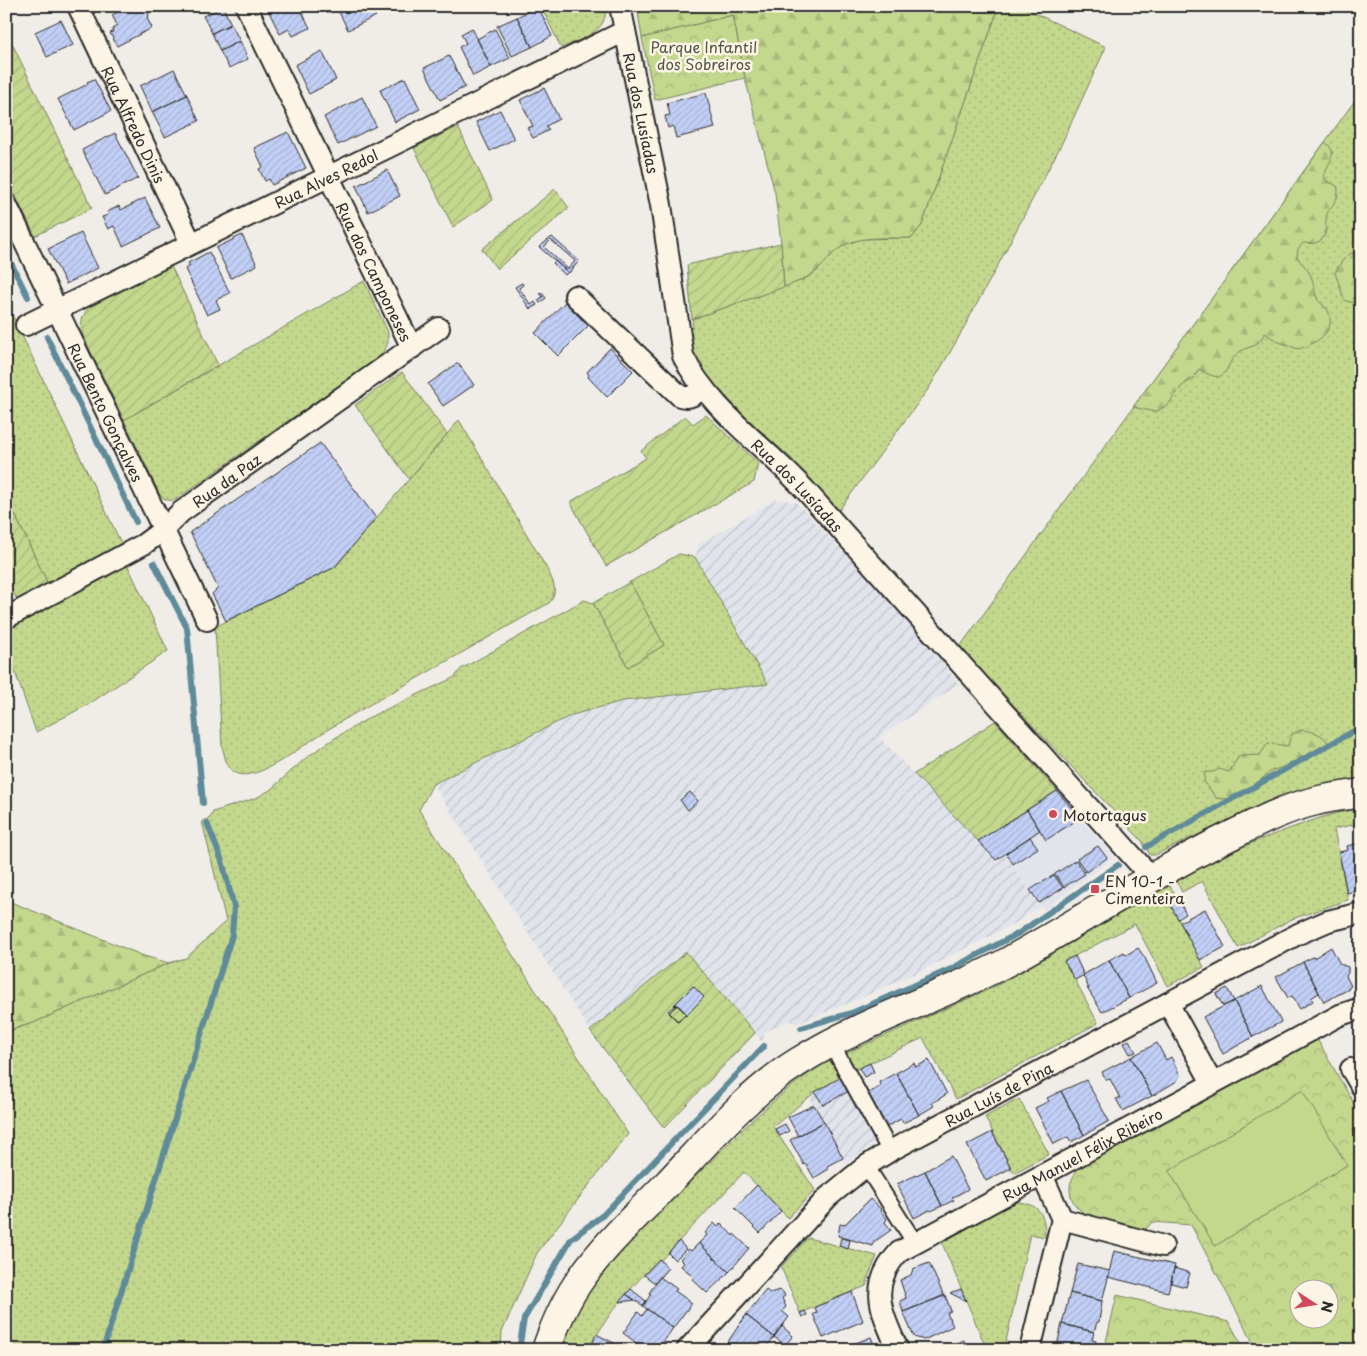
<svg xmlns="http://www.w3.org/2000/svg" width="1367" height="1356" font-family="'Playpen Sans',sans-serif">
	<defs>
		<pattern id="industrial-furrows" width="10" height="10" patternUnits="userSpaceOnUse" patternTransform="scale(1.25)"><rect width="10" height="10" fill="#e2e4ec"/><path d="M-1 1l2-2M0 10L10 0M9 11l2-2" fill="none" stroke="#c2c4cb"/></pattern>
		<pattern id="grass-dots" width="8" height="8" patternUnits="userSpaceOnUse" patternTransform="scale(1.25)"><rect width="8" height="8" fill="#c3d78d"/><path d="M2 2h.1M6 6h.1" fill="none" stroke="#a8b97a" stroke-width="1.8" stroke-linecap="round"/></pattern>
		<pattern id="forest-firs" width="22" height="20" patternUnits="userSpaceOnUse" patternTransform="scale(1.25)"><rect width="22" height="20" fill="#c3d78d"/><path d="M5 1l3.5 6h-7zM16 11l3.5 6h-7z" fill="#a8b97a"/></pattern>
		<pattern id="park-crowns" width="20" height="18" patternUnits="userSpaceOnUse" patternTransform="scale(1.25)"><rect width="20" height="18" fill="#c3d78d"/><path d="M2 6a3 3 0 1 1 6 0M12 15a3 3 0 1 1 6 0" fill="none" stroke="#a8b97a"/></pattern>
		<pattern id="garden-furrows" width="10" height="10" patternUnits="userSpaceOnUse" patternTransform="scale(1.25)"><rect width="10" height="10" fill="#c3d78d"/><path d="M-1 1l2-2M0 10L10 0M9 11l2-2" fill="none" stroke="#a8b97a"/></pattern>
		<pattern id="building-hatch" width="6" height="6" patternUnits="userSpaceOnUse" patternTransform="scale(1.25)"><rect width="6" height="6" fill="#c2cff6"/><path d="M-1 1l2-2M0 6l6-6M5 7l2-2" fill="none" stroke="#a7b2d3"/></pattern>
	</defs>
	<rect width="100%" height="100%" fill="#f0ede8"/>
	<filter id="ink" filterUnits="userSpaceOnUse"><feTurbulence type="fractalNoise" baseFrequency=".02" numOctaves="2"/><feDisplacementMap in="SourceGraphic" scale="10" xChannelSelector="R" yChannelSelector="G"/><feConvolveMatrix kernelMatrix="1 2 1 2 8 2 1 2 1" color-interpolation-filters="sRGB"/></filter>
	<g filter="url(#ink)">
		<path fill="#e2e4ec" d="M1057,791L1114,857L1044,910L1005,854L996,860L978,841Z"/>
		<path fill="url(#industrial-furrows)" d="M777,499L796,502L919,632L959,684L879,737L996,860L1004,854L1041,906L1016,923L921,971L849,1003L797,1024L789,1020L765,1032L762,1042L686,953L590,1031L433,784L572,715L623,701L767,683L695,557L699,544Z
			M843,1076L878,1141L845,1163L809,1096Z"/>
		<path fill="url(#grass-dots)" stroke="#77815c" d="M541,6H605C610,32 580,39 561,48Z
			M999,6H1020L1106,47L1061,145L997,267L956,342L929,388L837,513L791,458L721,397L694,358L690,328L693,327L692,319L803,280L817,271L831,254L846,244L861,239L912,238L922,225Z
			M1361,92V781L1322,785L1281,795L1155,855H1150L1142,841L959,648Z
			M364,281L388,332V343L382,355L175,500C168,501 165,500 160,495L124,420Z
			M6,302L122,545L49,586L6,496Z
			M459,420L546,567C552,579 560,591 549,603C502,630 454,657 407,684C376,701 345,718 315,738C298,749 259,780 238,774C226,771 225,756 222,746L215,627L335,567Z
			M679,554L695,557L768,684L623,701L572,715L433,784L419,810L628,1134L537,1253L502,1332L501,1350H6V1032L33,1023L169,963L186,958L226,921L202,821L210,818L213,812L256,798L270,790L307,757L335,738L374,715L455,677L461,669L584,600L593,603L628,667L664,645L630,582Z
			M127,564L168,651L89,704L36,732L6,646V630Z
			M1361,809V823L1334,829L1348,900L1292,919L1238,948L1202,881L1182,892L1176,881C1214,859 1253,841 1294,827C1316,819 1338,811 1361,809Z
			M1169,885L1176,895L1168,900L1204,967L1168,986L1135,924L1065,961L1098,1023L956,1099L923,1038L851,1072L815,1092L773,1127L815,1190L788,1218L744,1172L661,1260L659,1259C633,1286 604,1315 590,1350H563C565,1343 566,1335 569,1328C591,1274 655,1217 696,1176C739,1133 781,1087 835,1058L994,987Z
			M1019,1099L1049,1154L1014,1173L985,1117Z
			M1018,1202C1041,1205 1045,1215 1045,1237L1030,1234L1004,1350H987L942,1243L1008,1205Z
			M808,1238L877,1256L869,1275L866,1286L800,1313L781,1267Z"/>
		<path fill="url(#forest-firs)" stroke="#77815c" d="M663,6H999L922,225L912,238C891,239 866,235 847,244C833,250 827,263 815,272C806,279 795,283 784,287L781,243L775,193L745,78L733,15L642,38L638,13Z
			M1325,142C1340,153 1327,163 1324,177L1327,181L1337,186C1342,201 1326,208 1326,219C1325,227 1328,233 1322,239C1317,244 1310,244 1303,243L1298,249L1297,257C1301,264 1308,268 1311,276C1314,283 1314,291 1317,298C1320,305 1327,306 1329,313C1336,333 1313,345 1298,349L1277,341L1265,333C1256,349 1254,344 1241,351C1222,362 1232,390 1199,369L1193,379L1182,386L1168,405L1155,412L1133,407Z
			M1355,252L1361,254V301C1347,302 1344,305 1341,289C1339,284 1337,278 1335,273C1339,264 1346,254 1355,252Z
			M1300,730C1312,731 1321,733 1328,742L1315,752L1304,756L1286,766L1271,771L1257,783L1227,799L1216,798L1204,781L1205,772H1213L1219,769L1229,772L1239,756L1260,755L1268,743L1288,746L1291,735Z
			M6,900L144,956L169,963L33,1023L6,1031Z"/>
		<path fill="url(#park-crowns)" stroke="#77815c" fill-rule="evenodd" d="M733,15L745,78L655,100L642,38Z
			M1317,1039L1361,1116V1350H1257L1191,1225L1152,1222L1146,1229C1122,1228 1070,1221 1070,1189C1069,1180 1078,1169 1084,1162ZM1300,1288H1330V1318H1300Z
			M1117,1295L1229,1322L1245,1350H1104Z"/>
		<path fill="url(#garden-furrows)" stroke="#77815c" d="M6,31L92,208L35,236L6,176Z
			M458,127L493,200L453,227L414,148Z
			M555,189L569,208L497,269L482,249Z
			M781,243L784,287L692,319L687,265Z
			M171,266L218,365L124,420L83,336C80,323 81,314 92,305Z
			M402,372L447,434L409,479L355,405Z
			M706,415L758,463L754,482L606,566L570,502L646,458L641,451L685,416L693,424Z
			M6,496L49,586L18,602L6,577Z
			M630,582L664,645L628,667L593,603Z
			M995,721L1057,791L978,841L914,774Z
			M686,952L755,1033L664,1128L590,1031Z"/>
		<path fill="#c3d78d" stroke="#77815c" d="M1302,1090L1347,1165L1215,1246L1169,1171Z"/>
		<g fill="none" stroke-linecap="round" stroke-linejoin="round">
			<path stroke="#5f8a99" stroke-width="6" d="M6,253L28,297
				M47,337L136,522
				M154,563L187,628L203,803
				M1146,847L1361,727
				M801,1028L854,1012L951,969L1019,933L1118,865
				M103,1350L232,935L234,907L222,861L207,823
				M519,1350L524,1319L571,1239L603,1215L764,1046"/>
		</g>
		<path fill="url(#building-hatch)" stroke="#2b2b2b" fill-rule="evenodd" d="M137,6H145L147,9L149,16L147,18L152,28L117,46L110,33L113,32L112,29L117,25L112,15L123,10L125,12Z
			M266,6H299L310,28L293,36L289,29L280,34Z
			M336,6H372L376,16L348,30Z
			M538,6L552,36L532,47L517,17Z
			M223,7L231,24L212,33L203,16Z
			M517,17L532,47L512,56L497,26Z
			M61,20L73,45L47,57L35,32Z
			M231,24L240,41L220,51L212,33Z
			M472,28L491,67L473,76L459,47L466,43L461,34Z
			M495,29L510,58L491,67L477,39Z
			M240,41L248,59L229,68L220,51Z
			M322,51L336,80L309,94L295,65Z
			M449,56L465,87L440,100L424,68Z
			M174,69L187,95L152,112L140,86Z
			M405,78L420,109L395,122L380,90Z
			M94,79L111,111L74,130L58,99L88,84L87,82Z
			M544,88L559,119L546,126L549,130L533,138L527,128L533,126L520,100Z
			M706,93L715,128L676,138L673,126L668,128L665,116L670,115L667,103Z
			M187,95L199,121L165,137L152,112Z
			M362,97L376,126L338,145L324,117Z
			M500,110L514,139L490,151L476,122Z
			M288,132L306,168L272,185L269,179L265,181L259,169L263,167L254,148Z
			M115,133L138,178L105,195L82,150Z
			M387,170L400,196L368,212L356,186Z
			M145,198L160,228L123,246L114,226L108,229L102,217L108,215L107,212L119,206L121,210Z
			M81,233L98,268L66,284L48,249Z
			M242,235L257,265L231,278L216,248Z
			M552,237L579,261L569,273L539,247ZM551,240L575,261L568,269L544,247Z
			M209,252L230,293L216,300L220,309L207,315L185,269L190,266L188,263Z
			M555,261L568,272L565,275L553,263Z
			M522,283L523,285L519,288L531,305L535,302L537,305L530,309L515,287Z
			M541,292L546,298L540,303L538,300L543,297L540,293Z
			M565,302L588,326L558,356L535,333Z
			M610,348L633,371L607,397L588,377L589,375L587,372Z
			M458,363L474,385L443,406L428,384Z
			M320,443L376,518L335,567L226,621L212,594L218,588L190,532Z
			M1057,791L1080,818L1046,840L1027,810Z
			M690,792L698,801L688,810L680,800Z
			M1027,810L1040,830L996,860L978,841Z
			M1030,837L1038,848L1013,864L1006,853Z
			M1361,843L1360,890L1347,893L1339,852L1348,850L1347,846Z
			M1098,846L1107,858L1086,872L1077,859Z
			M1076,860L1085,874L1064,887L1055,874Z
			M1054,875L1063,888L1039,903L1030,890Z
			M1176,895L1186,914L1178,919L1168,900Z
			M1205,909L1225,947L1200,960L1180,922Z
			M1331,947L1340,964L1348,967V973L1346,976L1351,986L1348,988L1349,989L1324,1002L1303,962L1313,957L1314,958Z
			M1138,948L1145,958L1157,983L1129,998L1109,960L1124,952L1126,955Z
			M1075,956L1084,975L1075,980L1064,961Z
			M1109,960L1129,998L1102,1012L1087,988L1089,989L1083,975Z
			M1303,962L1319,993L1311,998L1313,1001L1300,1009L1292,996L1288,998L1276,977Z
			M693,986L704,997L686,1016L684,1015L686,1013L677,1005L676,1007L674,1005Z
			M1262,986L1281,1022L1253,1037L1234,1001Z
			M1227,988L1234,1001L1223,1006L1216,994Z
			M1234,1001L1253,1037L1223,1054L1203,1017Z
			M677,1004L686,1014L677,1021L668,1011Z
			M677,1005L686,1013L678,1021L669,1013Z
			M1129,1040L1136,1052L1130,1054L1124,1043Z
			M1157,1043L1166,1060L1171,1057L1180,1075L1177,1081L1152,1096L1131,1057Z
			M1131,1057L1152,1096L1123,1111L1116,1099L1120,1098L1110,1079L1106,1080L1102,1072Z
			M929,1060L947,1094L932,1103L934,1106L919,1115L896,1073L914,1063L916,1067Z
			M870,1063L874,1072L864,1077L859,1068Z
			M896,1073L919,1115L903,1123L901,1119L886,1127L868,1093L881,1086L879,1082Z
			M843,1076L851,1090L823,1105L815,1092Z
			M1086,1080L1109,1121L1084,1135L1061,1091Z
			M1061,1091L1084,1135L1071,1142L1068,1137L1054,1144L1035,1108L1049,1101L1047,1098Z
			M814,1105L824,1122L798,1136L788,1117Z
			M824,1122L843,1158L827,1166L829,1169L814,1178L806,1164L804,1165L790,1140Z
			M785,1124L789,1131L780,1136L775,1129Z
			M992,1132L1011,1168L986,1181L967,1145Z
			M951,1156L968,1189L952,1198L954,1200L942,1206L925,1171Z
			M925,1171L942,1206L931,1211L930,1210L914,1218L897,1184Z
			M757,1185L781,1211L760,1233L735,1208Z
			M870,1199L881,1209L880,1210L887,1219L885,1222L891,1230L874,1242L873,1246L838,1236L840,1224L844,1225Z
			M714,1223L718,1227L721,1223L733,1236L734,1234L749,1248L729,1272L699,1243L707,1235L705,1233Z
			M841,1238L850,1240L848,1249L839,1246Z
			M679,1241L686,1249L675,1260L668,1253Z
			M699,1243L729,1272L707,1293L692,1279L694,1277L681,1266L684,1263L680,1259L689,1249L691,1251Z
			M1114,1251L1175,1265L1168,1292L1108,1277Z
			M659,1259L668,1268L655,1283L644,1275Z
			M929,1263L944,1296L903,1312L900,1301L906,1298L900,1280L911,1275L913,1269Z
			M1078,1264L1110,1271L1102,1301L1070,1293Z
			M1174,1268L1190,1273L1186,1287L1171,1283Z
			M660,1277L677,1289L675,1291L692,1303L673,1328L643,1306L651,1294L649,1293Z
			M631,1289L646,1301L643,1306L626,1294Z
			M961,1289L966,1301L950,1293Z
			M766,1290L770,1293L779,1290L783,1292L785,1296L782,1298L786,1307L782,1311L789,1317L774,1337L746,1315Z
			M852,1292L863,1321L823,1338L813,1314L817,1313L815,1307Z
			M1070,1293L1102,1301L1099,1322H1097L1094,1332L1062,1324Z
			M626,1294L635,1300L620,1302Z
			M945,1295L951,1311L947,1313L953,1326L924,1340L914,1337L903,1312Z
			M647,1309L673,1328L658,1350L653,1348L652,1350H646L623,1333L638,1312L642,1316Z
			M805,1311L807,1315L802,1317L800,1313Z
			M746,1315L774,1337L764,1350H736L727,1343Z
			M1062,1324L1094,1332L1092,1340L1096,1341L1094,1350H1056Z
			M782,1326L793,1336L785,1345L774,1337Z
			M596,1334L614,1343L611,1350L598,1346L596,1350H590Z
			M871,1337L876,1350H841L848,1346Z
			M964,1340L968,1350H942Z"/>
		<g fill="none" stroke-linecap="round" stroke-linejoin="round">
			<defs>
				<path id="pedestrian" d="M837,1054L890,1151
					M866,1166L915,1243"/>
				<g id="minor">
					<path id="s1" d="M78,6L191,243"/>
					<path id="s2" d="M246,6L412,348"/>
					<path id="s3" d="M620,6L661,205L683,356C709,409 767,448 807,492C922,620 1037,748 1151,877"/>
					<path id="s4" d="M6,204L207,620"/>
					<path d="M575,296L680,396C691,399 695,395 702,387"/>
					<path id="s5" d="M26,325L625,31"/>
					<path id="s6" d="M6,618L144,544L163,530L181,512L439,328"/>
					<path d="M1168,1003L1212,1083"/>
					<path d="M1351,1069L1361,1086"/>
					<path d="M1062,1219L1163,1246"/>
					<path id="s7" d="M687,1350L828,1197L866,1166L890,1151L1298,934L1328,921L1361,913"/>
					<path id="s8" d="M898,1350C882,1312 867,1287 899,1252L1340,1015L1361,1008"/>
					<path d="M1030,1350L1062,1219L1042,1175"/>
				</g>
				<path id="primary" d="M546,1350C555,1324 566,1299 582,1277C606,1243 639,1213 668,1183C708,1141 748,1093 798,1062C864,1020 941,998 1009,961C1082,920 1151,875 1226,838C1254,824 1285,808 1316,801C1330,797 1346,796 1361,793"/>
			</defs>
			<use href="#pedestrian" stroke="#2b2b2b" stroke-width="19"/>
			<use href="#minor" stroke="#2b2b2b" stroke-width="24"/>
			<use href="#primary" stroke="#2b2b2b" stroke-width="31"/>
			<use href="#pedestrian" stroke="#fcf5e5" stroke-width="15"/>
			<use href="#minor" stroke="#fcf5e5" stroke-width="20"/>
			<use href="#primary" stroke="#fcf5e5" stroke-width="28"/>
		</g>
	</g>
	<g fill="#d1495b" stroke="#fcf5e5" stroke-width="2">
		<circle cx="1053" cy="814" r="5"/>
		<rect x="1090" y="884" width="10" height="10" rx="2.5"/>
	</g>
	<g text-anchor="middle" dominant-baseline="central" stroke-width="5" stroke-linejoin="round" paint-order="stroke">
		<g font-size="15" fill="#515644" stroke="#fcf5e5">
			<text x="704" y="46">Parque Infantil<tspan x="704" dy="17">dos Sobreiros</tspan></text>
		</g>
		<g font-size="15" fill="#2b2b2b" stroke="#fcf5e5">
			<text stroke="none"><textPath href="#s3" startOffset="109">Rua dos Lusíadas</textPath></text>
			<text stroke="none"><textPath href="#s1" startOffset="131">Rua Alfredo Dinis</textPath></text>
			<text stroke="none"><textPath href="#s5" startOffset="334">Rua Alves Redol</textPath></text>
			<text stroke="none"><textPath href="#s2" startOffset="295">Rua dos Camponeses</textPath></text>
			<text stroke="none"><textPath href="#s4" startOffset="231">Rua Bento Gonçalves</textPath></text>
			<text stroke="none"><textPath href="#s6" startOffset="261">Rua da Paz</textPath></text>
			<text stroke="none"><textPath href="#s3" startOffset="529">Rua dos Lusíadas</textPath></text>
			<text stroke="none"><textPath href="#s7" startOffset="408">Rua Luís de Pina</textPath></text>
			<text stroke="none"><textPath href="#s8" startOffset="314">Rua Manuel Félix Ribeiro</textPath></text>
		</g>
		<g font-size="15" fill="#2b2b2b" stroke="#fcf5e5" text-anchor="start">
			<text x="1063" y="814">Motortagus</text>
			<text x="1105" y="880">EN 10-1 -<tspan x="1105" dy="17">Cimenteira</tspan></text>
		</g>
	</g>
	<rect width="1367" height="1356" fill="none" stroke="#fcf5e5" stroke-width="25"/>
	<rect x="12" y="12" width="1342" height="1331" fill="none" stroke="#2b2b2b" stroke-width="2" filter="url(#ink)"/>
	<g transform="translate(1314 1304) rotate(102)"><circle r="24" fill="#fcf5e5" stroke="#a8a49b"/>
	<path d="M0-4L9 19L0 12L-9 19Z" fill="#d1495b"/>
	<text y="-8" font-size="14" font-weight="bold" text-anchor="middle" fill="#2b2b2b">N</text>
	</g>
</svg>
